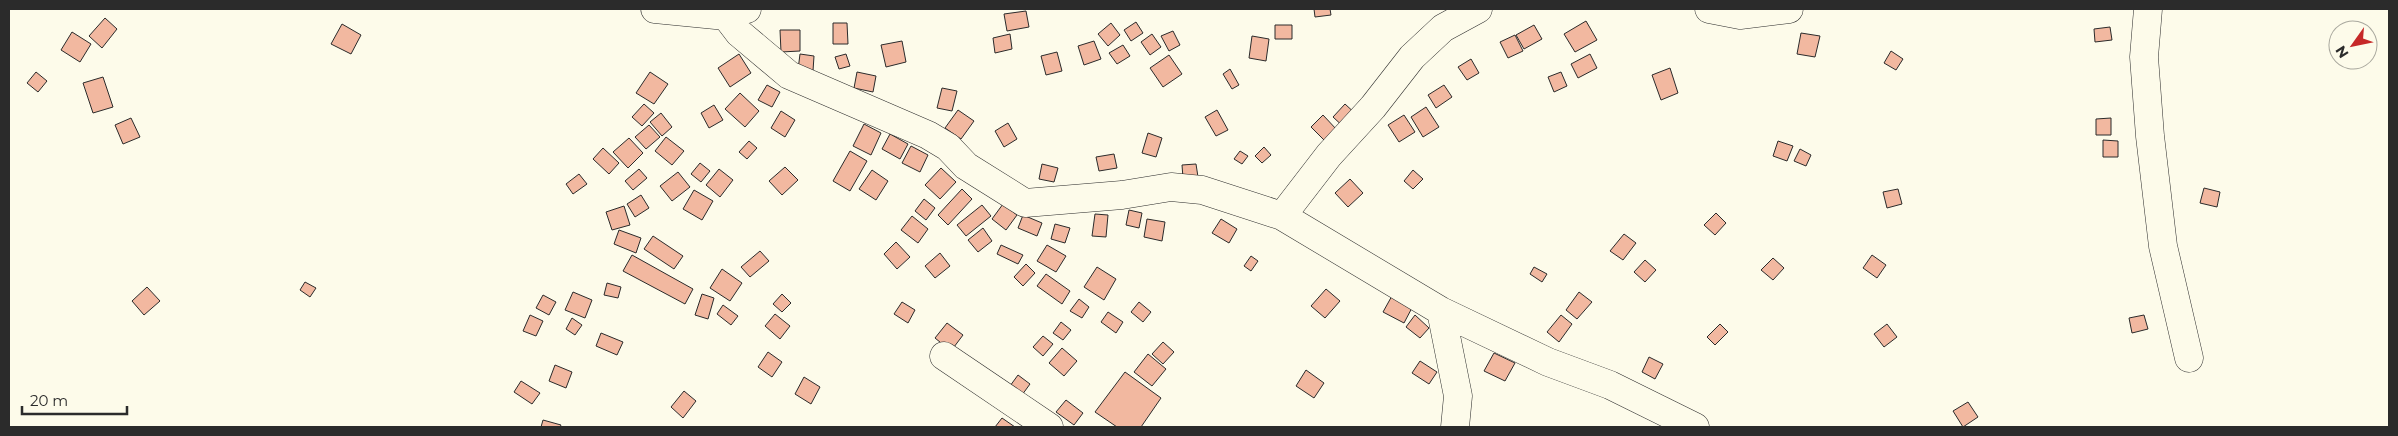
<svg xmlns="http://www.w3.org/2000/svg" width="2398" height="436" font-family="Montserrat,sans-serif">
	<rect width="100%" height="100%" fill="#fdfbea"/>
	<path fill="#f2b8a0" stroke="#2b2b2b" d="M1314,9H1330L1331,15L1315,17Z
		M1026,11L1029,27L1007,31L1004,14Z
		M105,18L117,29L102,48L89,36Z
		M1586,21L1597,40L1575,52L1564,34Z
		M1136,22L1143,33L1131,41L1124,30Z
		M833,23H847L848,44H833Z
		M1111,23L1120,35L1108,46L1098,34Z
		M342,24L361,35L351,54L331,44Z
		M1275,25H1292V39H1275Z
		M1534,25L1542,39L1524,49L1516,35Z
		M2110,27L2112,40L2095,42L2094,29Z
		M780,30H800V51L781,52Z
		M1173,31L1180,45L1169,51L1161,36Z
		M72,32L91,44L80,62L61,50Z
		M1801,33L1820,36L1815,57L1797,54Z
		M1010,34L1012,49L995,53L993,38Z
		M1152,34L1161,47L1150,55L1141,42Z
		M1515,35L1523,51L1508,58L1500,42Z
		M1252,36L1269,39L1266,61L1249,58Z
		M902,41L906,62L886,67L881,45Z
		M1094,41L1101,59L1084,65L1078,46Z
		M1123,45L1130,56L1117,64L1109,53Z
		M1891,51L1903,59L1896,70L1884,63Z
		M1057,52L1062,71L1046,75L1041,56Z
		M739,54L751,73L730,87L718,68Z
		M800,54L814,56L813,71L798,70Z
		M846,54L850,66L839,69L835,57Z
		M1590,54L1597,68L1578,78L1571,64Z
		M1169,55L1182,74L1163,87L1150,68Z
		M1471,59L1479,73L1467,80L1458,67Z
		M1670,68L1678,93L1661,100L1652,75Z
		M1230,69L1239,85L1232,89L1223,74Z
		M36,72L47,81L38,92L27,83Z
		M650,72L668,84L654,104L636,93Z
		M857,72L876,76L873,92L854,88Z
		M1561,72L1567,86L1554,92L1548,77Z
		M103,77L113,107L93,113L83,83Z
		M767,85L780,92L772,107L758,100Z
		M1444,85L1452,97L1436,108L1428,95Z
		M942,88L957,91L952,111L937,108Z
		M740,93L759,111L745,127L725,109Z
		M644,104L654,113L642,126L632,117Z
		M1345,104L1358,116L1346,129L1333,117Z
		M714,105L723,120L709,128L701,113Z
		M1426,107L1439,127L1423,137L1411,117Z
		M958,110L974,121L961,139L945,128Z
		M1217,110L1228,130L1216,136L1205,117Z
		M781,111L795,120L785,137L771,128Z
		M661,113L672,127L662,136L650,122Z
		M1323,115L1337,130L1325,141L1311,127Z
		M1404,115L1415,132L1399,142L1388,125Z
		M131,118L140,137L123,144L115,125Z
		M2111,118V135H2096V119Z
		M1008,123L1017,139L1004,147L995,131Z
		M864,124L881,133L871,155L853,146Z
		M649,125L660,137L646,149L635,137Z
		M1148,133L1162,138L1156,157L1142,153Z
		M890,134L908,144L900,159L882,149Z
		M666,137L684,151L672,165L655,151Z
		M629,138L643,153L628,168L613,152Z
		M2103,140L2118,141V157H2103Z
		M749,141L757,148L747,159L739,152Z
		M1778,141L1793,146L1787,161L1773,156Z
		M911,146L928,155L920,172L902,163Z
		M1264,147L1271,155L1262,163L1255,156Z
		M603,148L619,163L609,174L593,159Z
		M1800,149L1811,155L1806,166L1794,161Z
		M850,151L867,161L850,191L833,181Z
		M1240,151L1248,156L1242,164L1234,159Z
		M1114,154L1117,168L1099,171L1096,157Z
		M700,163L710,171L701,182L691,174Z
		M1042,164L1058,168L1054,182L1039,179Z
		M1196,164L1198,177L1183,178L1182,165Z
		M785,167L798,180L782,195L769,181Z
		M941,168L956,182L940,199L925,185Z
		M639,169L647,178L633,190L625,181Z
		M719,169L733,180L720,197L706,185Z
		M872,170L888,181L876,200L859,189Z
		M1413,170L1423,179L1413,189L1404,181Z
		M678,172L690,187L672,201L660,186Z
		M579,174L587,184L573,194L566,184Z
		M1350,179L1363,193L1348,207L1335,193Z
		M2204,188L2220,192L2217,207L2200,203Z
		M962,189L972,199L948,225L938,215Z
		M1898,189L1902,204L1887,208L1883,192Z
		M694,190L713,201L702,220L683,209Z
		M641,195L649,208L635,217L627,204Z
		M924,199L935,208L926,220L915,211Z
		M1003,204L1017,215L1006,230L992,219Z
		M982,205L991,216L966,236L957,225Z
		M624,206L630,225L612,230L606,212Z
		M1129,210L1142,213L1139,228L1126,225Z
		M1716,213L1726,223L1715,235L1704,225Z
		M1095,214L1108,215L1106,237L1092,236Z
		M1023,215L1042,223L1037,236L1018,228Z
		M912,216L928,229L918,243L901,230Z
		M1147,219L1165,222L1162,241L1144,237Z
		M1221,219L1237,229L1229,243L1212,233Z
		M1055,224L1070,228L1065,243L1051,239Z
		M983,228L992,241L978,252L968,240Z
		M619,230L641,238L636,253L614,244Z
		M1624,234L1636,243L1623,260L1610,251Z
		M653,236L683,256L674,269L644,249Z
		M896,242L910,257L897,269L884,254Z
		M1001,245L1023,255L1018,264L997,254Z
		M1047,245L1066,256L1056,272L1037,261Z
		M760,251L769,261L750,277L741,267Z
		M940,253L950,266L935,278L925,266Z
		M632,255L693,289L685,304L623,271Z
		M1872,255L1886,265L1877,278L1863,268Z
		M1251,256L1258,261L1251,271L1244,266Z
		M1773,258L1784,268L1773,280L1761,270Z
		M1645,260L1656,270L1645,282L1634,272Z
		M1026,264L1035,273L1023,286L1014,277Z
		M1097,267L1116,279L1104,300L1084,287Z
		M1534,267L1547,274L1542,282L1530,274Z
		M722,269L742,283L730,301L710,288Z
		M1046,274L1070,291L1062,304L1037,286Z
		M305,282L316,288L310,297L300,290Z
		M607,283L621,287L618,298L604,295Z
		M147,287L160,301L144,315L132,301Z
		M1326,289L1340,301L1325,318L1311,306Z
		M573,292L592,300L585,318L565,310Z
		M1579,292L1592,302L1577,319L1566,310Z
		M702,294L714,298L708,319L695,315Z
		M782,294L791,303L782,312L773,304Z
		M1393,294L1414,304L1404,323L1383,312Z
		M543,295L556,302L549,315L536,308Z
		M1079,299L1089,307L1082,318L1070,311Z
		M902,302L915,310L908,323L894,314Z
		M1139,302L1151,312L1143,322L1131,312Z
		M723,305L738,316L731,325L717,314Z
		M1108,312L1123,322L1116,333L1101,322Z
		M775,314L790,326L780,339L765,326Z
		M530,315L543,321L536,336L523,331Z
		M1415,315L1429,328L1420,338L1406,327Z
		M1561,315L1572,324L1559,342L1547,332Z
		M2144,315L2148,329L2132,333L2129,318Z
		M572,318L582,325L575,335L566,329Z
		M1061,322L1071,330L1063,340L1053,333Z
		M947,323L963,335L951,351L935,338Z
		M1720,324L1728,332L1715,345L1707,337Z
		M1887,324L1897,337L1884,347L1874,334Z
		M601,333L623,342L617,355L596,346Z
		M1043,336L1053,344L1043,356L1033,347Z
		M1163,342L1174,352L1163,364L1152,354Z
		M1062,348L1077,361L1064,376L1049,363Z
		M768,352L782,362L772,377L758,367Z
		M1494,353L1515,363L1505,381L1484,371Z
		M1148,354L1166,369L1152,386L1134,372Z
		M1649,357L1663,364L1655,379L1642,372Z
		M1420,361L1437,372L1429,384L1412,373Z
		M555,365L572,372L566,388L549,381Z
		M1306,370L1324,383L1314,398L1296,386Z
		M1125,372L1161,398L1141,427H1117L1095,412Z
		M1018,375L1030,384L1022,395L1010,386Z
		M804,377L820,387L811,404L795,394Z
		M521,381L540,393L532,404L514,392Z
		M684,391L696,401L683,418L671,407Z
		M1066,400L1083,413L1074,425L1056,412Z
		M1968,402L1978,417L1963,427L1953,411Z
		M1002,418L1015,427H995Z
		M543,420L561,425L560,427H541Z"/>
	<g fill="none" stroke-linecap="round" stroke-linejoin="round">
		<defs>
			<path id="street" d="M655,9L726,16L747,9
				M1709,9L1740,15L1789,9
				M2148,9L2144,57L2150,136L2163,246L2189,358
				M726,16L739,33L789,75L928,135L948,147L966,166L1025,203L1122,195L1171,187L1202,190L1282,216L1441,311L1548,362L1610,385L1695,427
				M1282,216L1329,155L1373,107L1412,57L1443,28L1478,9
				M1441,311L1458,396L1455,427
				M944,356L1049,427"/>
		</defs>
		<use href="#street" stroke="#2b2b2b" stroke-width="29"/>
		<use href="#street" stroke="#fdfbea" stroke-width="28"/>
	</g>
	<rect width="2398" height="436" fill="none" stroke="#2b2b2b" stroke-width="20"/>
	<g transform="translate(2353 45) rotate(237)"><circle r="24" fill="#fdfbea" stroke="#a9a89e"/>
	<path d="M0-4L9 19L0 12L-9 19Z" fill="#c62828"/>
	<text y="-8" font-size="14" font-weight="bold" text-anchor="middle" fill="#2b2b2b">N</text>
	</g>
	<path d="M22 406v8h105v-8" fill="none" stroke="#2b2b2b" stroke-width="2.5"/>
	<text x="30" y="406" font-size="15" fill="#2b2b2b" stroke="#fdfbea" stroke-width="4" paint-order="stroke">20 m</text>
</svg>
